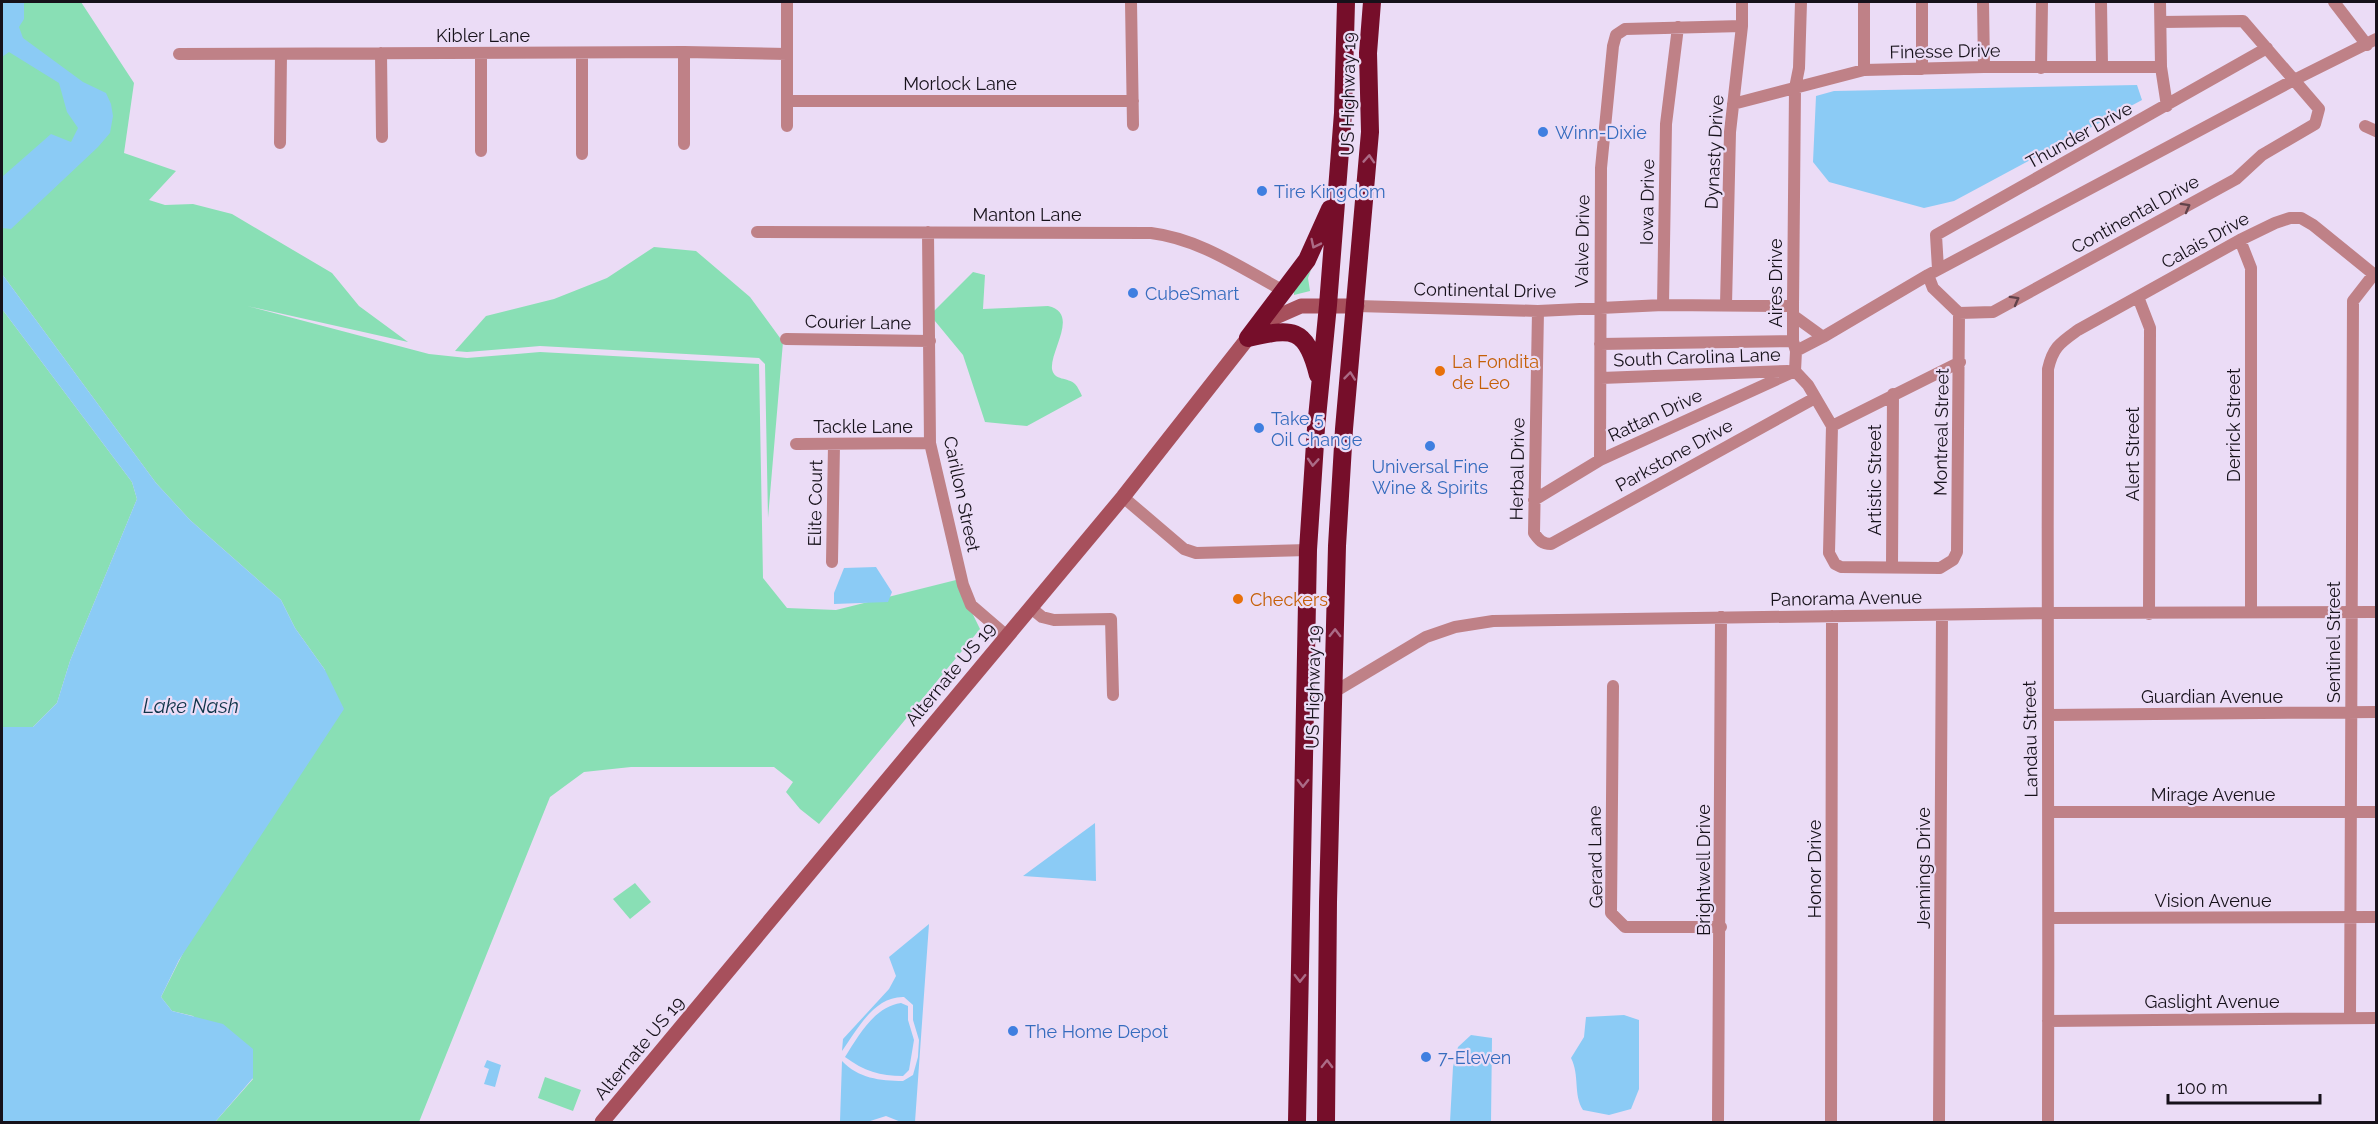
<svg xmlns="http://www.w3.org/2000/svg" width="2378" height="1124" font-family="Raleway,sans-serif">
	<rect width="100%" height="100%" fill="#ebdcf6"/>
	<path fill="#89dfb5" d="M2,2H81L134,83L124,153L176,171L149,200L165,205L193,204L232,214L332,273L359,306L408,342L247,306L429,354L467,358L540,352L759,364L763,578L787,608L836,610L956,580L980,629L819,824L800,809L786,792L793,782L774,767H631L584,772L550,797L419,1122H215L253,1079L193,1016L172,1011L161,997L325,670L295,628L281,600L190,520L156,483L2,274Z
		M654,247L696,251L750,297L783,342L768,518L765,364L759,358L540,346L467,352L455,351L486,316L554,299L607,278Z
		M1311,270L1308,278L1310,291L1294,295V291Z
		M973,272L985,275L983,309L1048,306C1080,313 1050,350 1052,369C1054,381 1068,377 1075,384C1078,387 1080,392 1082,396L1027,426L985,422L963,355L930,315Z
		M2,309L132,482L137,499L70,661L57,703L33,727H2Z
		M635,883L651,902L630,919L613,899Z
		M545,1077L581,1090L573,1111L538,1098Z"/>
	<path fill="#8bcbf5" d="M2,2H24V19L19,27L23,38L83,82L106,93L111,104L113,116L110,133L98,147L11,229L2,228V177L51,134L71,142L78,128L67,112L59,83L9,52L2,57Z
		M2137,85L2142,100L1954,201L1924,208L1829,182L1813,162L1816,96L1834,91Z
		M2,274L156,483L190,520L281,600L295,628L325,670L344,709L179,960L161,997L172,1011L223,1024L253,1049V1078L215,1122H2V727H33L57,703L70,661L137,499L132,482L2,309Z
		M876,567L892,592L888,602L834,604V593L844,568Z
		M1095,823L1096,881L1023,876Z
		M929,924L915,1122H901L886,1116L867,1122L840,1121L842,1061C858,1078 880,1081 903,1081L913,1075L918,1057L919,1040L913,1020V1005L904,997C874,996 857,1030 842,1051L843,1039L889,989L896,976L889,957Z
		M901,1003L908,1006V1020L914,1040L909,1070L903,1076C880,1076 864,1071 845,1057C859,1035 874,1007 901,1003Z
		M1624,1015L1639,1020V1089L1631,1109L1609,1115L1583,1110C1573,1094 1580,1076 1571,1058L1584,1037L1586,1017Z
		M1471,1035L1492,1038L1491,1122H1450L1453,1067L1458,1047Z
		M487,1060L501,1065L495,1087L484,1084L489,1069L484,1067Z"/>
	<g fill="none" stroke-linecap="round" stroke-linejoin="round">
		<path stroke="#bf8187" stroke-width="12" d="M787,2V126
			M1131,2L1133,125
			M1801,2L1799,68L1795,88L1793,306V341L1796,351L1795,371L1808,385L1832,426L1829,553L1835,564L1841,567L1940,568L1953,560L1957,552L1959,313
			M1922,2V69
			M1983,2L1984,67
			M2101,2L2102,66
			M2160,2L2161,67L2167,106
			M2334,2L2367,45
			M684,52V144
			M381,53L382,137
			M582,53V154
			M179,54L684,52L787,54
			M2041,68L2042,2
			M1864,70V2
			M787,101H1133
			M1733,104L1864,70L1984,67H2161
			M2365,126L2376,131
			M280,143L281,54
			M481,151V54
			M757,232L1151,233C1200,239 1241,268 1284,291
			M928,232L930,443L963,585L971,605L1007,636
			M2240,240L2251,268V612
			M1938,269L1936,235L2267,48
			M1928,275L1933,288L1959,313L1993,312L2236,179L2262,155L2315,124L2319,109L2243,21L2161,22
			M2138,297L2150,328L2149,614
			M1663,305L1666,124L1678,27
			M1726,305L1730,132L1742,26V2
			M1357,306L1538,311L1663,305L1793,306
			M1538,311L1534,533C1539,540 1542,544 1551,544L1815,398
			M1794,316L1823,337
			M786,339L930,341
			M1600,344L1793,341
			M1796,351L1823,337L1928,275L2292,81L2376,39
			M1601,378L1788,371
			M1832,426L1960,362
			M796,444L930,443
			M1600,460L1601,168L1613,46L1616,35L1625,29L1742,26
			M1123,497L1184,549L1196,553L1308,550
			M1534,500L1600,460L1795,371
			M832,562L834,445
			M1892,566L1893,394
			M1031,608L1042,617L1054,620L1111,619L1113,695
			M1613,686L1611,913L1625,927H1721
			M1334,692L1426,637L1455,627L1493,621L2047,613L2376,612
			M2048,715L2376,712
			M2049,812H2376
			M2049,918L2376,917
			M2350,1018L2353,301L2374,274
			M2048,1021L2376,1018
			M1718,1122L1721,617
			M1831,1122L1832,616
			M1939,1122L1942,615
			M2048,1122C2049,871 2047,620 2048,369C2053,347 2060,343 2078,330L2240,240L2275,223L2290,218H2301L2313,225L2376,276"/>
		<path stroke="#a7505c" stroke-width="15" d="M602,1122L1123,497L1248,338L1276,317L1301,306H1357"/>
		<path stroke="#760e2a" stroke-width="18" d="M1248,338L1307,260L1330,209
			M1248,338C1292,328 1306,326 1318,375
			M1297,1122L1308,550L1316,428L1328,305L1343,113L1346,2
			M1326,1122L1328,902L1337,546L1344,429L1370,132L1368,53L1372,2"/>
	</g>
	<defs><path id="oneway-chevron" d="M-2-3.5L2.5 0L-2 3.5" fill="none" stroke-width="1.6" stroke-linecap="round" stroke-linejoin="round" transform="scale(1.5)"/></defs>
	<g stroke="#ab6b86">
		<use href="#oneway-chevron" transform="translate(1369 159) rotate(-86)"/>
		<use href="#oneway-chevron" transform="translate(1315 244) rotate(116)"/>
		<use href="#oneway-chevron" transform="translate(1350 376) rotate(-84)"/>
		<use href="#oneway-chevron" transform="translate(1313 462) rotate(94)"/>
		<use href="#oneway-chevron" transform="translate(1335 633) rotate(-89)"/>
		<use href="#oneway-chevron" transform="translate(1303 783) rotate(91)"/>
		<use href="#oneway-chevron" transform="translate(1300 978) rotate(91)"/>
		<use href="#oneway-chevron" transform="translate(1327 1064) rotate(-89)"/>
	</g>
	<g stroke="#62434b">
		<use href="#oneway-chevron" transform="translate(2186 207) rotate(-29)"/>
		<use href="#oneway-chevron" transform="translate(2015 300) rotate(-29)"/>
	</g>
	<g fill="#3f7fe0" stroke="#ebdcf6" stroke-width="2">
		<circle cx="1543" cy="132" r="6"/>
		<circle cx="1262" cy="191" r="6"/>
		<circle cx="1133" cy="293" r="6"/>
		<circle cx="1259" cy="428" r="6"/>
		<circle cx="1430" cy="446" r="6"/>
		<circle cx="1013" cy="1031" r="6"/>
		<circle cx="1426" cy="1057" r="6"/>
	</g>
	<g fill="#e8710a" stroke="#ebdcf6" stroke-width="2">
		<circle cx="1440" cy="371" r="6"/>
		<circle cx="1238" cy="599" r="6"/>
	</g>
	<g text-anchor="middle" dominant-baseline="central" stroke-width="4.5" stroke-linejoin="round" paint-order="stroke">
		<g font-size="18" fill="#16111a" stroke="#ebdcf6">
			<text x="483" y="35">Kibler Lane</text>
			<text transform="translate(1945 51) rotate(-1)">Finesse Drive</text>
			<text x="960" y="83">Morlock Lane</text>
			<text transform="translate(1348 94) rotate(-89)">US Highway 19</text>
			<text transform="translate(2079 135) rotate(-29)">Thunder Drive</text>
			<text transform="translate(1714 152) rotate(-87)">Dynasty Drive</text>
			<text transform="translate(1647 202) rotate(-89)">Iowa Drive</text>
			<text x="1027" y="214">Manton Lane</text>
			<text transform="translate(2135 214) rotate(-29)">Continental Drive</text>
			<text transform="translate(2205 240) rotate(-29)">Calais Drive</text>
			<text transform="translate(1582 241) rotate(-89)">Valve Drive</text>
			<text transform="translate(1775 283) rotate(-90)">Aires Drive</text>
			<text transform="translate(1485 290) rotate(1)">Continental Drive</text>
			<text transform="translate(858 322) rotate(1)">Courier Lane</text>
			<text transform="translate(1697 357) rotate(-2)">South Carolina Lane</text>
			<text transform="translate(1655 415) rotate(-25)">Rattan Drive</text>
			<text transform="translate(2233 425) rotate(-90)">Derrick Street</text>
			<text x="863" y="426">Tackle Lane</text>
			<text transform="translate(1941 432) rotate(-89)">Montreal Street</text>
			<text transform="translate(2132 454) rotate(-90)">Alert Street</text>
			<text transform="translate(1674 455) rotate(-29)">Parkstone Drive</text>
			<text transform="translate(1517 469) rotate(-89)">Herbal Drive</text>
			<text transform="translate(1874 480) rotate(-90)">Artistic Street</text>
			<text transform="translate(962 494) rotate(78)">Carillon Street</text>
			<text transform="translate(815 503) rotate(-89)">Elite Court</text>
			<text transform="translate(1846 598) rotate(-1)">Panorama Avenue</text>
			<text transform="translate(2333 642) rotate(-90)">Sentinel Street</text>
			<text transform="translate(950 674) rotate(-50)">Alternate US 19</text>
			<text transform="translate(1313 687) rotate(-89)">US Highway 19</text>
			<text x="2212" y="696">Guardian Avenue</text>
			<text transform="translate(2030 739) rotate(-91)">Landau Street</text>
			<text x="2213" y="794">Mirage Avenue</text>
			<text transform="translate(1595 857) rotate(-91)">Gerard Lane</text>
			<text transform="translate(1923 868) rotate(-90)">Jennings Drive</text>
			<text transform="translate(1814 869) rotate(-90)">Honor Drive</text>
			<text transform="translate(1703 870) rotate(-90)">Brightwell Drive</text>
			<text x="2213" y="900">Vision Avenue</text>
			<text x="2212" y="1001">Gaslight Avenue</text>
			<text transform="translate(639 1048) rotate(-50)">Alternate US 19</text>
		</g>
		<g font-size="18" fill="#366cbe" stroke="#ebdcf6" text-anchor="start">
			<text x="1555" y="132">Winn-Dixie</text>
			<text x="1274" y="191">Tire Kingdom</text>
			<text x="1145" y="293">CubeSmart</text>
			<text x="1271" y="418">Take 5<tspan x="1271" dy="21">Oil Change</tspan></text>
			<text x="1430" y="466" text-anchor="middle">Universal Fine<tspan x="1430" dy="21">Wine &amp; Spirits</tspan></text>
			<text x="1025" y="1031">The Home Depot</text>
			<text x="1438" y="1057">7-Eleven</text>
		</g>
		<g font-size="18" fill="#c56008" stroke="#ebdcf6" text-anchor="start">
			<text x="1452" y="361">La Fondita<tspan x="1452" dy="21">de Leo</tspan></text>
			<text x="1250" y="599">Checkers</text>
		</g>
		<g font-size="20" font-style="italic" fill="#0f3449" stroke="#ebdcf6">
			<text x="191" y="706">Lake Nash</text>
		</g>
	</g>
	<rect width="2378" height="1124" fill="none" stroke="#16111a" stroke-width="6"/>
	<path d="M2168 1094v9h152v-9" fill="none" stroke="#16111a" stroke-width="3"/>
	<text x="2177" y="1094" font-size="18" fill="#16111a" stroke="#ebdcf6" stroke-width="4.5" paint-order="stroke">100 m</text>
</svg>
